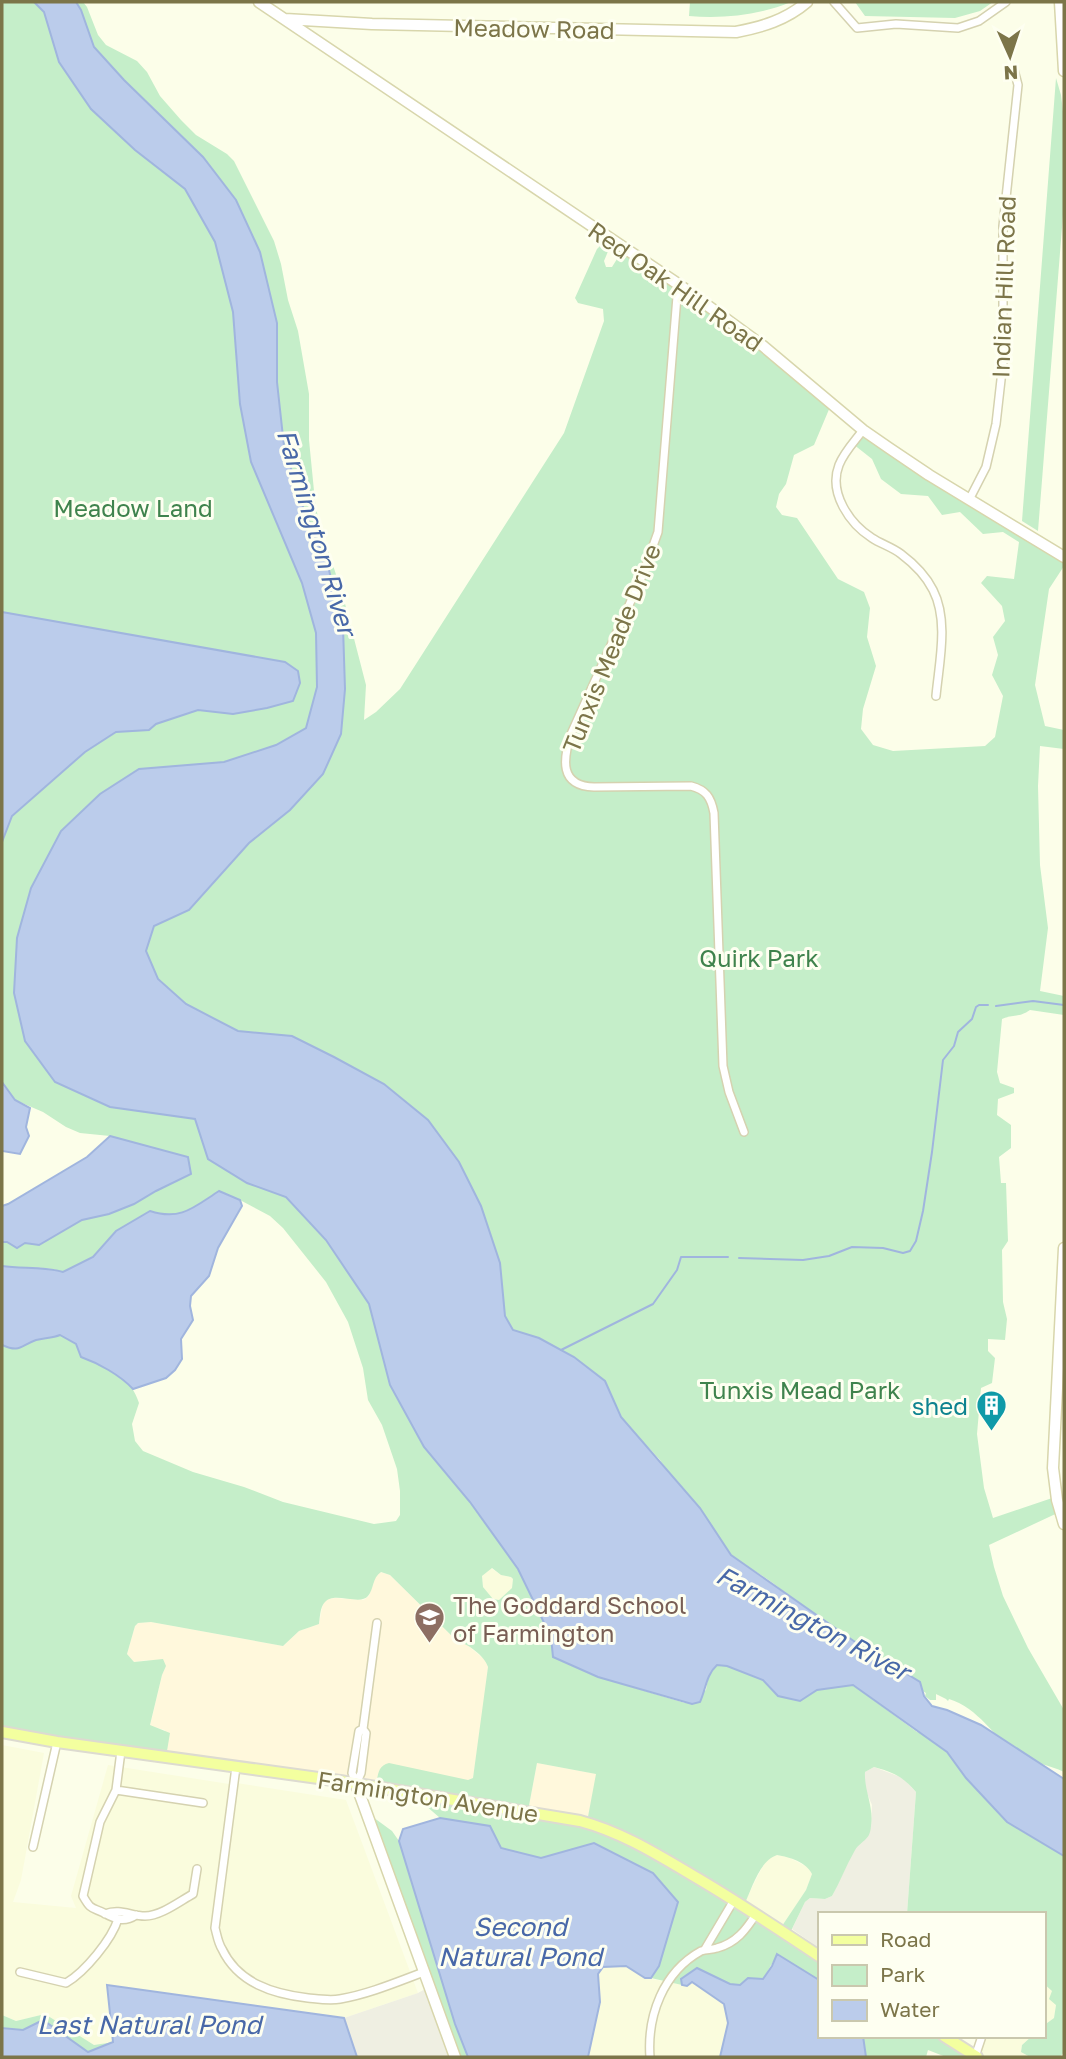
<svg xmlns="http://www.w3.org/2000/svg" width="1066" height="2059" font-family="'Golos Text',sans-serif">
	<rect width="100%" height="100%" fill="#fcfee9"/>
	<path fill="#fafcdd" d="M491,1568L501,1575L511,1577L513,1579L512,1589L499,1600L493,1599L483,1587L482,1576Z
		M2,1745L44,1753L21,1880L13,1902L76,1908L71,1896L108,1765L229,1784L230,1782L346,1800L418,1993L344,2018L108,1985L114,2042L94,2045L45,2014L16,2021L2,2015Z
		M777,1855L788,1857L809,1868L812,1874L806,1890L780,1930L743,1905L764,1864L769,1857Z
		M611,1965L626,1966L645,1978L687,1985L692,1982L724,2004L728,2023L720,2057H588L600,2002L598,1974L603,1967Z
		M1043,1983L1052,1991L1056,2005L1054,2018L1043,2026Z
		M982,2036H1032L1022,2045L1021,2052L1030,2057H975Z"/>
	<path fill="#fff8dc" d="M380,1572L390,1575L456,1640L465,1643L485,1660L488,1667L486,1690L473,1778L468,1780L376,1787L166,1757L165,1730L150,1726L162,1675L166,1666L147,1660L134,1662L127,1654L135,1626L138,1623L151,1622L283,1646L299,1631L319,1624L323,1603L328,1599L335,1598L364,1600L369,1596L376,1575Z
		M537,1763L597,1774L587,1823L528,1811Z"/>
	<path fill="#efefe2" d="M874,1767L903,1778L916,1792L907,1914H819V1948L792,1929L805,1902L810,1898L825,1899L832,1896L855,1848L871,1827L872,1805L864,1786L865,1772Z
		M429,1987L455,2057H357L344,2018L418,1993Z"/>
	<path fill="#c5eec9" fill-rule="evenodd" d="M2,2H34L44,12L59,62L176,169L214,226L276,501L316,623L317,687L306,728L276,745L224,762L139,769L55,1082L109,1107L195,1119L208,1159L247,1183L286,1197L326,1240L369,1304L390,1385L424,1447L470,1502L518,1569L551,1637L553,1657L598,1677L685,1703L706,1690L709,1673L716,1664L727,1666L763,1680L778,1696L853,1685L917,1732L942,1738L1007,1822L1064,1856V2052L1060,2057H1030L1021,2052L1022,2045L1032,2036H1043V2026L1054,2018L1056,2005L1049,1999L1052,1991L1043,1983V1914H907L916,1792C902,1776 895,1773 874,1767L865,1772C864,1791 874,1806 871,1826C870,1842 860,1840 854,1852C846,1866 840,1882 832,1896L825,1899L810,1898L805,1902L789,1935L819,1956V1980L777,1955L763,1979L748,1978L740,1985L730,1984L697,1968L681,1979L682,1985L651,1978L659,1966L678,1902L652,1873L594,1843L541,1858L501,1848L490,1826L440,1818L410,1792L376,1787C378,1776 377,1766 389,1763L468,1780L473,1778L488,1667C484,1655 469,1645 456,1640L390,1575L381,1572C372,1578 374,1589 368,1596C360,1606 334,1591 325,1602C320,1607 320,1617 319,1624L299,1631L283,1646L151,1622L138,1623L135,1626L127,1654L134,1662L163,1659L166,1666L162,1675L150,1725L170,1733L166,1757L2,1732V1345C20,1353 20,1346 36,1340C44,1338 52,1338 60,1335L76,1344L81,1357C94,1362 123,1376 131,1387C135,1392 137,1398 139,1403L132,1424L135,1441L143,1451L193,1472L244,1487L283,1502L374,1524L396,1521L400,1515V1491L397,1469L382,1425L368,1400L363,1368L348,1322L326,1282L283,1228L270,1216L240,1200L219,1191C193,1207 182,1221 150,1211L116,1231L93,1257L63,1272C44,1265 22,1269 2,1266V1242L25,1243L39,1245L82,1220L109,1214L134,1204L156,1191L110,1136L80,1133L66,1127L43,1112L15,1100L2,1082V842L11,816L85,752L117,732L149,730L156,724L198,710L233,714L267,708L293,701L2,616ZM492,1568L501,1575L511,1577L513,1579L512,1588L499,1600L493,1599L483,1587L482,1576ZM537,1763L596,1774L587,1822L528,1811ZM777,1855C790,1857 806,1862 812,1874L806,1890L780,1929L744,1905C752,1889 759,1861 777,1855Z
		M76,2H83L87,7L98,35L106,45L137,61L147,72L160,96L181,120L196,135L227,154L234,161L274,241L281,264L288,300L298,331L309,394V440L315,501L321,535L328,550L343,596L366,685L364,720L376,712L400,689L564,433L604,321L603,309L578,303L575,298L597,249L609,237V249L604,261L606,267H612L617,259L628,250L763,346L830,407L814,445L794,455L786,484L779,494L776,507L782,515L797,518L838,579L864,592L870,608L867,637L876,666L863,709L861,729L873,745L893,751L985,746L995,737L1003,696L992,675L998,655L993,637L1005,621L1002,606L981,583L987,576L1014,579L1019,542L1003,532L983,534L960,512L942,515L928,496L901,494L881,479L872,459L853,444L863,430L1064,557V566L1049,589L1035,685L1045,726L1064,730V749L1040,746L1038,786L1040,865L1048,928L1040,991L1064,996V1015L1030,1010C1019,1018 1013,1014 1002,1019L997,1072L1000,1083L1014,1088V1093L998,1099L997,1115L1011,1125V1148L999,1157L1001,1183H1006L1008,1241L1002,1250L1003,1302L1007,1319L1005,1340L988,1339V1351L995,1358L992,1383L981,1388L977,1434L984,1488L993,1518L1064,1494V1510L989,1545L994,1567L1003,1596L1028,1648L1064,1710V1772C1050,1765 1031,1763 1018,1754C993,1737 979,1708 949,1699L948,1701L946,1699L936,1694V1700H930L925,1696L926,1693C884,1669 845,1638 806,1609C785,1593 755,1565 729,1561L660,1460L649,1448L639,1441L539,1338L513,1330L505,1316L500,1263L336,1059L292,1036L258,1035L238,1031L186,1004L158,979L146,951L154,925L189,910L249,843L290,810L341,734L303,507L284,446L277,382V323L260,252L236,200L203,157L124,80L93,47L81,10Z
		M690,2H791C760,15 723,19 689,16Z
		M855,2H993L980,11L955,18L865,16Z
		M1056,78L1061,95L1064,120V202L1038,531L1022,521Z
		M366,1812L392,1831L399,1841L455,2024L468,2057H455Z
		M45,2014L94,2045L114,2042L88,2052L43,2020L23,2030L2,2028V2015L16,2021Z
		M863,2036H944L975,2057H946L928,2050L926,2057H866Z"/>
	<path fill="#bbcceb" stroke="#a0b5de" stroke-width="2" d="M34,2H76L81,10L94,47L124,80L203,157L236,200L260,252L277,323V382L284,446L303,507L328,566L343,627L345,689L341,734L323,774L290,810L249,843L189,910L154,926L146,951L158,979L186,1004L238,1031L292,1036L334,1057L384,1084L428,1120L459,1162L481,1206L500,1263L505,1316L513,1330L539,1338L574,1357L605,1381L621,1417L700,1508L731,1555L858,1644L920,1682L924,1696L932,1706L947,1710L981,1725L1064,1779V1856L1007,1822L966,1778L947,1752L853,1685L817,1690L800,1701L778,1696L763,1680L727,1666L717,1665C706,1675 706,1689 700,1702L692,1704L598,1677L553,1657L551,1637L518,1569L470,1502L424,1447L390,1385L369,1304L326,1240L286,1197L247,1183L208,1159L195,1119L110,1107L55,1082L25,1041L14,993L17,938L31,888L61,831L100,794L139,769L224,762L276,745L306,728L317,687L316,633L302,583L251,462L240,404L233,312L215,242L185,189L135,150L91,109L59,62L44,12Z
		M2,612L285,662L298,671L300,683L293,701L267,708L233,714L198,710L156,724L149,730L116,732L85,752L12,816L2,842Z
		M2,1082L15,1100L30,1108L26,1127L29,1136L20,1154L2,1151Z
		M110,1136L188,1157L191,1174L156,1191L134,1204L109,1214L82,1220L39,1245L25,1243L17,1248L7,1242H2V1206L8,1204L87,1157Z
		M219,1191L240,1200L242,1206L218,1248L209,1276L191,1296L190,1306L193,1320L181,1339L182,1359L175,1370L166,1378L133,1389C120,1375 98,1363 81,1357L76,1344L60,1335C53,1338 44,1338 36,1340C20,1346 20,1353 2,1345V1266C22,1269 44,1266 63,1272L93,1257L116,1231L150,1211C181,1221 194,1207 219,1191Z
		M440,1818L490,1826L501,1848L541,1858L594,1843L653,1873L678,1902L659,1966L651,1978H645L626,1966L603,1967L598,1974L600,2002L588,2057H468L455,2024L399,1841L403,1829Z
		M777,1954L819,1980V2036H863L866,2057H720L728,2023L724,2004L692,1982L687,1986L682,1985L681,1979L697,1968L730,1984L740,1985L748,1978L763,1979L772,1966Z
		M107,1985L344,2018L357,2057H2V2028L23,2030L43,2020L88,2052L113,2042Z"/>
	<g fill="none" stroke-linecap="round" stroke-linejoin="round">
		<path stroke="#a0b5de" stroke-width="2" d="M996,1006L1033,1001L1064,1005
			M739,1258L803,1260L829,1256L852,1247L883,1248L903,1253L910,1251L916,1241L923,1211L932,1152L943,1060L954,1046L958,1032L972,1019L976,1007L979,1005H988
			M561,1350L653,1304L677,1270L681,1257H728"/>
		<defs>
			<path id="street" d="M834,2L857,28L896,24L958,28L979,21L1006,2
				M678,284L658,532L643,574L571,734C563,759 559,786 594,787L691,786C706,790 711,797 714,813L723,1066L729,1092L744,1132
				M863,430C855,441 844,452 839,465C828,493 850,524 872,538C881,544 892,547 901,554C913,563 926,576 933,590C949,621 939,663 936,696
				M969,500L986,467L996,424L1003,362V226L1018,85L1014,70
				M121,1751L116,1790L100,1822L83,1896C91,1910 91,1907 104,1913C115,1919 124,1923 136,1915
				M236,1767L215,1928C217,1935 218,1943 222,1949C238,1983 273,1994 308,1998C318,1999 330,2001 340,1999C369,1994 397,1982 424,1972
				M356,1783L352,1773L359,1731L363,1729
				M356,1784L361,1773L366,1733L363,1729L377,1623
				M116,1790L203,1803
				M33,1847L57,1742
				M105,1914C120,1908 131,1916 145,1916C161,1916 180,1901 193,1894L197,1869
				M705,1949L734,1900
				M20,1972L66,1983C85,1972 112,1939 118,1919
				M650,2057C647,2016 663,1972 701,1951C707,1949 711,1950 717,1948C736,1943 746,1930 756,1914
				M975,2057L982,2036"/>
			<path id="secondary" d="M259,2L678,284L763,346L863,430L889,448L929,475L1064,557
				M1060,2L1064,71
				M285,19L372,24L736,32C762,27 786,20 807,2
				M1064,1248L1053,1468L1057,1500L1064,1524
				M356,1784L455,2057"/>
			<path id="primary" d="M2,1732L57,1742L340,1781L580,1821C621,1832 655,1853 692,1875C735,1900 777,1928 819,1956
				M944,2036L977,2057"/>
		</defs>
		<use href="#street" stroke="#d5d2b0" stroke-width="10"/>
		<use href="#secondary" stroke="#d8d6ac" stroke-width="13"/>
		<use href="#primary" stroke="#dddbd0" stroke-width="14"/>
		<use href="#street" stroke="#fff" stroke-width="7"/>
		<use href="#secondary" stroke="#fff" stroke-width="10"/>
		<use href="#primary" stroke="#f3ff9f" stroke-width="10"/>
	</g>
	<defs>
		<symbol id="building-pin" viewBox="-11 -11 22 30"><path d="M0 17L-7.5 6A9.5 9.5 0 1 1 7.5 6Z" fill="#0f9aa8" stroke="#fefff1"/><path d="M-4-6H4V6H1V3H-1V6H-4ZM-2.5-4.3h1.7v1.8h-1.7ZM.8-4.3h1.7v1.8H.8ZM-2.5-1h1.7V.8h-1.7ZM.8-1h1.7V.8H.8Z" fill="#fff"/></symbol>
		<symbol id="school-pin" viewBox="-11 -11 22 30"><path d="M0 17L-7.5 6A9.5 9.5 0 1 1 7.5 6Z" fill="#8d6e63" stroke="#fefff1"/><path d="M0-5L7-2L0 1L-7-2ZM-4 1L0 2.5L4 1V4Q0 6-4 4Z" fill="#fff"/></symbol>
	</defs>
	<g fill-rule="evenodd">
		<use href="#building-pin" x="974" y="1388" width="35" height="47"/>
		<use href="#school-pin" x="412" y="1600" width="35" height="47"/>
	</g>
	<g text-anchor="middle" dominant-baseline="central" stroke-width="6" stroke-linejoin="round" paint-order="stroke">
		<g font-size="24" fill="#7c7549" stroke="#fefff1">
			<text transform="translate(534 28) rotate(1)">Meadow Road</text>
			<text transform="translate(676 286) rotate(35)">Red Oak Hill Road</text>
			<text transform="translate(1003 287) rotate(-88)">Indian Hill Road</text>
			<text transform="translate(611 648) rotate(-68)">Tunxis Meade Drive</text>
			<text transform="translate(428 1796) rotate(9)">Farmington Avenue</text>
		</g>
		<g font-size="24" fill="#3f834d" stroke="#fefff1">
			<text x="133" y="507">Meadow Land</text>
			<text x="759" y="957">Quirk Park</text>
			<text x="800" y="1389">Tunxis Mead Park</text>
		</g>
		<g font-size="24" fill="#0d838f" stroke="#fefff1" text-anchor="end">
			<text x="968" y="1405">shed</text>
		</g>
		<g font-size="24" fill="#785e54" stroke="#fefff1" text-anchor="start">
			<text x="453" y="1604">The Goddard School<tspan x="453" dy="28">of Farmington</tspan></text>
		</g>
		<g font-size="26" font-style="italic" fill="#4868a8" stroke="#fefff1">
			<text transform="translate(317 532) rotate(73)">Farmington River</text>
			<text transform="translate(813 1623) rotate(28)">Farmington River</text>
			<text x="520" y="1926">Second<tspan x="520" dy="30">Natural Pond</tspan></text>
			<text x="149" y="2024">Last Natural Pond</text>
		</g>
	</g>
	<rect width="1066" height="2059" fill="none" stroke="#7c7549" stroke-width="7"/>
	<rect x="818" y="1912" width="228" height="126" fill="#fefff1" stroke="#cac8ae" stroke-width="2"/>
	<rect x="832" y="1935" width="35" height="10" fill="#f3ff9f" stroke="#cac8ae" stroke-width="2"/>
	<text x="880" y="1947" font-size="21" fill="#7c7549">Road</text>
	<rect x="832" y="1965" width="35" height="21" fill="#c5eec9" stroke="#cac8ae" stroke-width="2"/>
	<text x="880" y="1982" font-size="21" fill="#7c7549">Park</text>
	<rect x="832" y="2000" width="35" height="21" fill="#bbcceb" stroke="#cac8ae" stroke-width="2"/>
	<text x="880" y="2017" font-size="21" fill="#7c7549">Water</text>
	<g transform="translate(1010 56) rotate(177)" stroke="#fefff1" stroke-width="5" paint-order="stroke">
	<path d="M0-5L12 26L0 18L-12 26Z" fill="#7c7549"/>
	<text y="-10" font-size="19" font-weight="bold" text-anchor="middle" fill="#7c7549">N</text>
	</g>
</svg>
